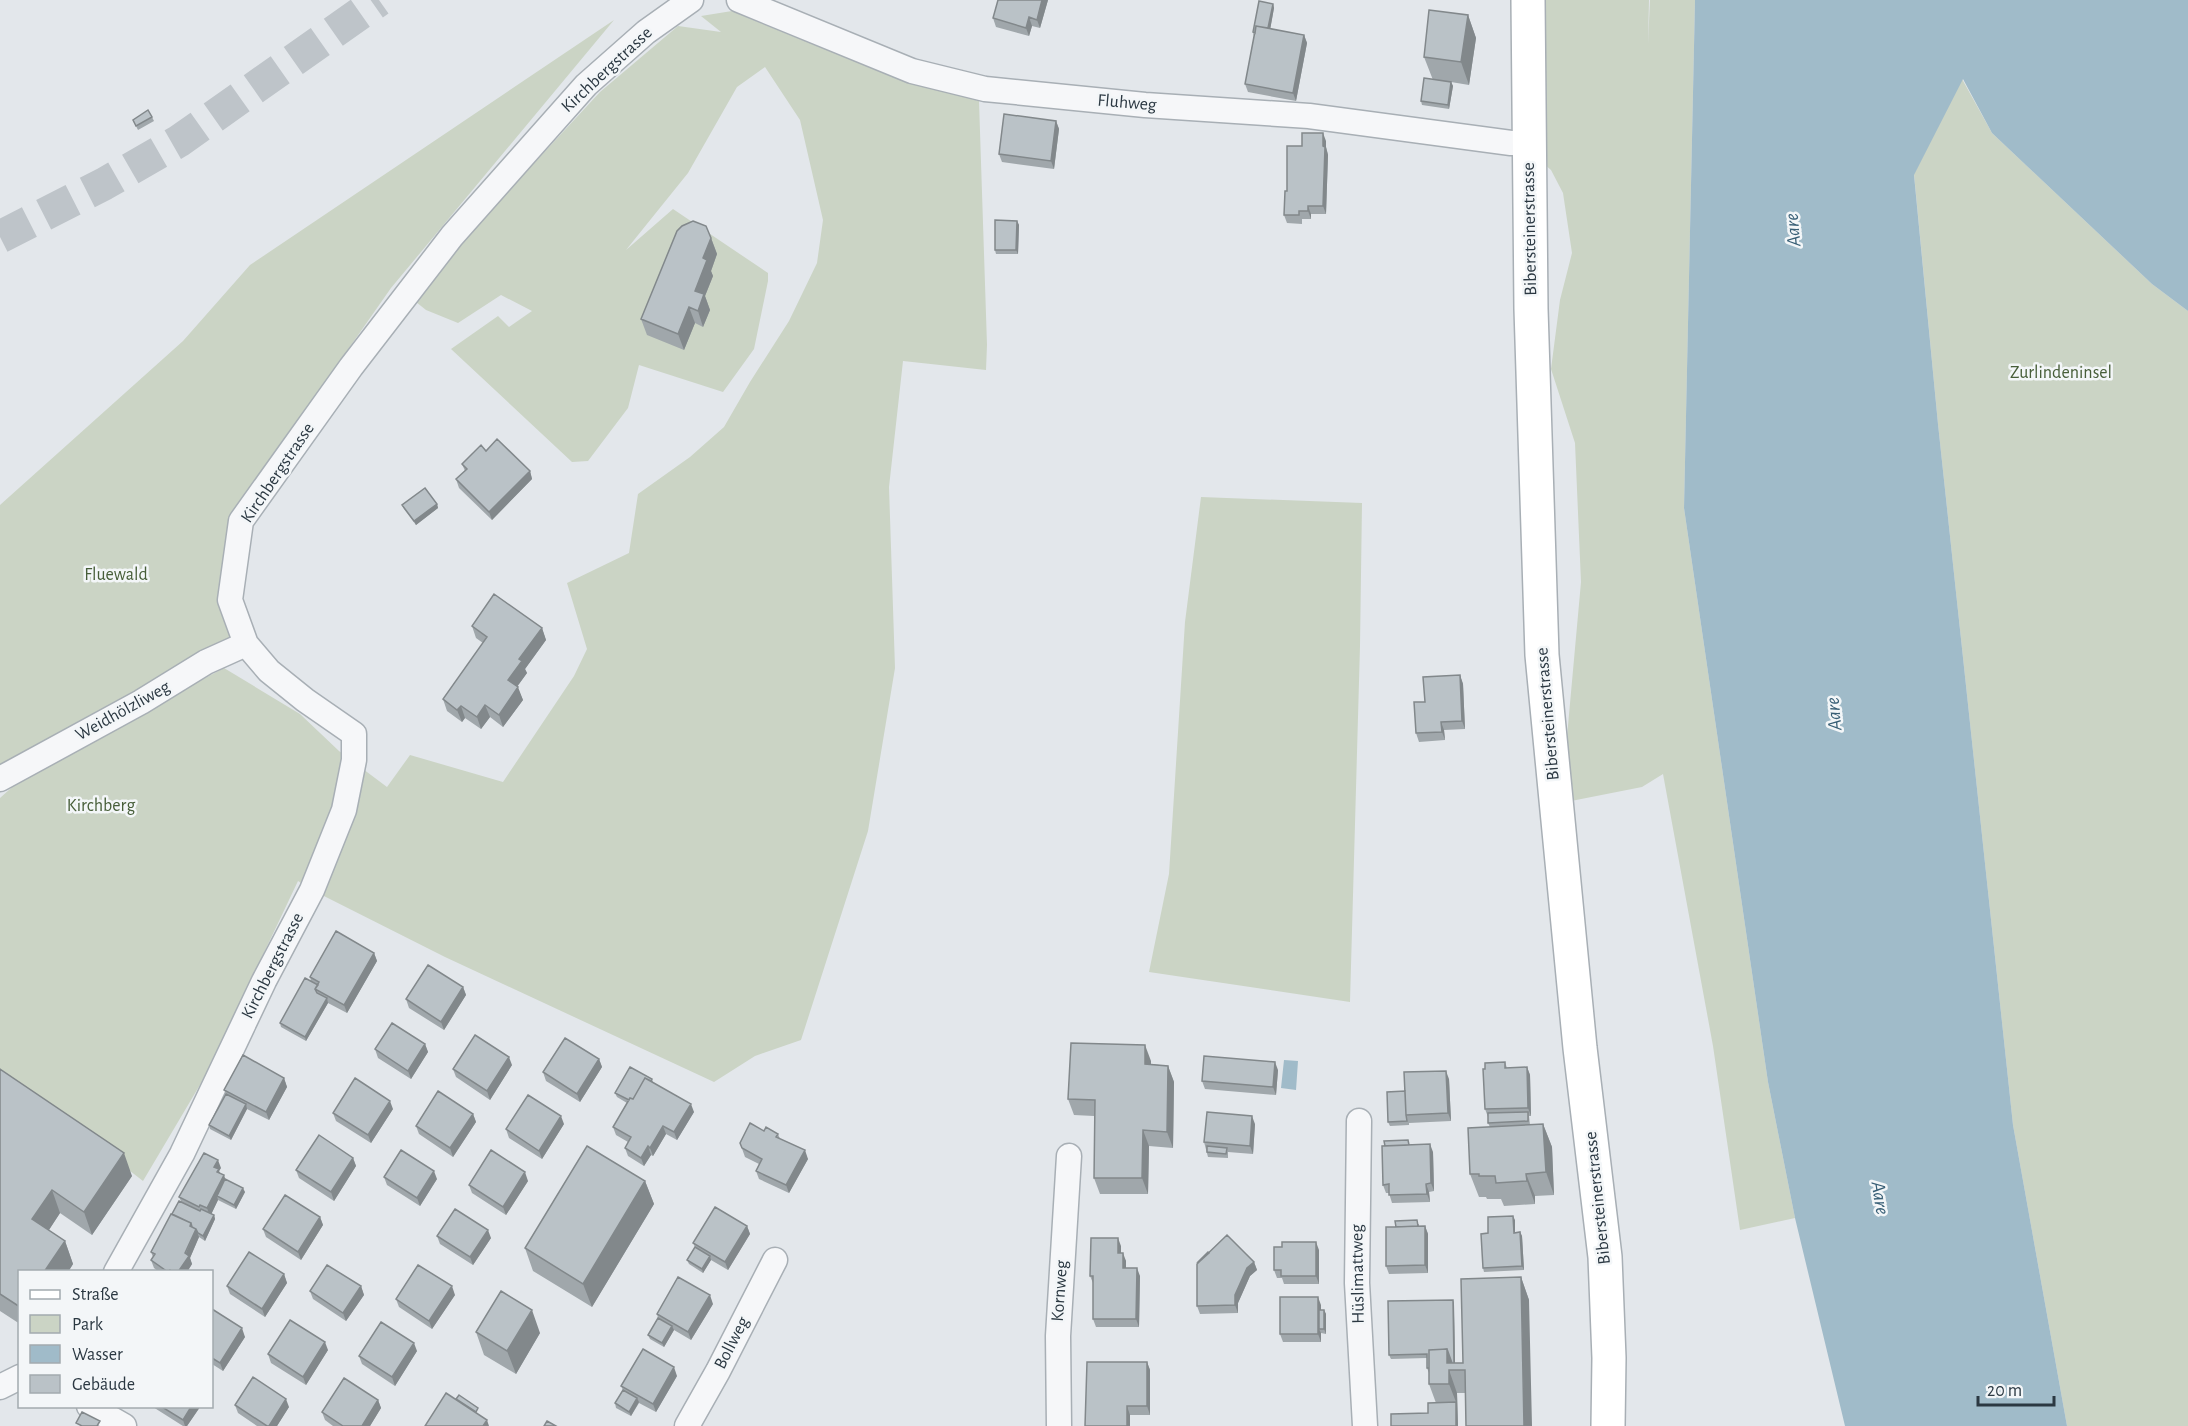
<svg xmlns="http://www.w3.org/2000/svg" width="2188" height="1426" font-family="'Alegreya Sans',sans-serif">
	<rect width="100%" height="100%" fill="#e3e7eb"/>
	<path fill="#cbd4c5" d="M1539,0H1649L1648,44L1650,0H1695L1684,508L1768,1082L1795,1218L1740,1230L1713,1046L1663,774L1642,787L1561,803L1581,582L1575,443L1551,369L1560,300L1572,253L1563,193L1551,170L1543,163Z
		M732,11C813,45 894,78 979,101L987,345L986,370L903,361L889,487L895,668L868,831L801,1040L755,1056L714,1082L445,957L312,890L298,881L207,1073L143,1181L0,1070V798L29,772L224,668L300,714L339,751L387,787L410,755L503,782L574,676L587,649L567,583L629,553L638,494L690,457L724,427L750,382L789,321L817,263L823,220L800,120L765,67L737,87L688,173L626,250L673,209L768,273V281L754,349L723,392L639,365L628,408L588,461L572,462L451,349L498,316L509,327L532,311L501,295L458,323L426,310L416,302L462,241L600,92L678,26L721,32L701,16Z
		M614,20L391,288L230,518L234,643L0,772V505L183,341L250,265Z
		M1962,79L1992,133L2152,284L2188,311V1426H2067L2013,1125L1938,424L1914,174Z
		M1201,497L1362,503L1360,646L1350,1002L1149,972L1169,874L1185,622Z"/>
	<path fill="#a0bbc9" d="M1695,0H2188V311L2152,284L1992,133L1963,79L1914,175L1938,424L2013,1125L2067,1426H1845L1795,1218L1768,1082L1684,508Z
		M1284,1060L1298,1061L1296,1090L1281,1088Z"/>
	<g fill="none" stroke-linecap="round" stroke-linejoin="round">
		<path stroke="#bec4c9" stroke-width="33" stroke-dasharray="33 16" stroke-linecap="butt" d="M0,237L104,184L179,141L379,0"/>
		<defs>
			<path id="minor" d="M739,0L912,71L985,89L1145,105L1309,116L1511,143H1530
				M0,779L141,702L206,662L246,644
				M1359,1121L1357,1283L1365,1426
				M116,1272L182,1154L264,981L312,890L344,810L354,760V734L305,700L269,671L246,644L230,600L241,521L351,367L452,236L586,85L646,32L691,0
				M0,1387L20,1377
				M89,1406L124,1426
				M687,1426L718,1371L775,1260
				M1059,1426L1058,1336L1069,1156"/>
			<path id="secondary" d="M1528,0L1531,309L1542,655L1580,1048L1605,1257L1609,1358L1608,1426"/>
		</defs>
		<use href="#minor" stroke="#a8afb5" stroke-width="27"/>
		<use href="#secondary" stroke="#a8afb5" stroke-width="36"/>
		<use href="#minor" stroke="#f6f7f9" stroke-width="24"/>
		<use href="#secondary" stroke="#fff" stroke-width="33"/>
	</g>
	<path fill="#a0a7ab" d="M998,0H1048L1040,28L1032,26L1029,36L996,27L993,18Z
		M1273,4L1274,8L1270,29L1304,35L1307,43L1296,101L1248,92L1245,84L1254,36L1253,32Z
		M1468,15L1476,38L1469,85L1451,82L1453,86L1449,109L1422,105L1421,101L1433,80L1424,57Z
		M152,117L154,121L138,130L133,120Z
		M1056,121L1059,129L1054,169L1002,162L999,154Z
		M1326,141V147L1328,155L1326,214H1311V219H1302V224L1287,223L1284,215L1287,191L1302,146Z
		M1017,221L1019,225L1018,254H996L995,250Z
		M711,238L717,254L711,271L713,276L705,296L710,310L703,327L695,323L684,350L647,335L641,319Z
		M462,464L530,471L532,479L492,520L459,488L456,479L465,471Z
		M437,504L438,508L416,525L404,509L402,505Z
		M472,626L542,628L546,640L525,669L527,673L517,687L523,700L503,727L490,717L481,729L465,718L462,722L447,711L443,699L483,643L476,638Z
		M1460,675L1463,684L1465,729L1444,730L1445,740L1419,742L1416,733L1425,702Z
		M374,953L377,961L347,1013L328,1003L306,1041L281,1027L280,1023L311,981L310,977Z
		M463,987L466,995L444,1030L409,1008L406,999Z
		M425,1044L428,1052L411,1079L378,1058L375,1049Z
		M599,1059L602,1067L580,1102L546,1081L543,1072Z
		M1151,1061V1064L1168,1066L1174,1082L1173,1148L1149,1146L1148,1194H1100L1094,1178V1116L1074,1115L1068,1099Z
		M1505,1062L1507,1068L1527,1067L1530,1075L1531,1116H1529L1530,1125L1543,1124L1552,1147L1554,1195L1535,1196V1204L1504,1206L1501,1199H1487L1486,1197H1479L1470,1174L1490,1127L1488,1123V1117L1485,1109V1069Z
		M512,1065L490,1100L456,1077L453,1069Z
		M0,1069L132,1176L92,1235L60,1213L49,1230L65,1241L73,1264L68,1272H20V1324L0,1311Z
		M1278,1070L1276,1095L1205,1089L1202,1081Z
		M284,1078L287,1087L269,1120L247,1109L231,1140L210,1129L209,1125L226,1094L224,1090Z
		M652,1079L653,1082L694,1112L677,1140L666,1134L653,1156L651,1155L644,1166L628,1156L625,1148L628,1142L616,1135L613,1127L627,1103L617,1097L615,1093Z
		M1449,1079L1451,1121L1409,1123V1125L1390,1126L1388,1122L1405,1091Z
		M393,1109L371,1143L336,1121L333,1113Z
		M473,1114L476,1122L453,1157L419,1134L416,1126Z
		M564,1124L542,1159L509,1138L506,1129Z
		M1255,1124L1253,1154L1228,1152V1158L1208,1157L1204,1142Z
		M764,1131L778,1134L780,1139L808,1159L789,1193L759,1179L756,1171L759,1164L745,1157L740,1143Z
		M1410,1145L1433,1152L1434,1191L1429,1192L1430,1202L1392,1203L1389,1193H1386L1383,1185Z
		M353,1158L356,1166L334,1201L299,1178L296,1170Z
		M221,1168L219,1171L220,1174L225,1179L245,1192L236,1209L218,1200L211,1214L214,1215L215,1219L205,1241L199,1237L190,1258L192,1264L187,1272H159L154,1268L151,1260L153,1257L151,1252L172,1214L181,1201L179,1197Z
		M384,1177L437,1179L420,1206L387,1185Z
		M528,1181L506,1215L472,1193L469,1185Z
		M645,1181L654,1204L592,1307L533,1271L525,1248Z
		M320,1217L323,1225L301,1260L266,1237L263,1229Z
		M1515,1220V1233L1520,1232L1522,1236L1524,1270L1484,1272L1483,1268L1488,1233Z
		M1419,1224V1226H1425L1428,1234V1273L1389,1274L1386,1266L1396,1227Z
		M747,1226L750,1234L728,1270L711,1260L703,1273L689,1264L687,1260L695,1247L693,1243Z
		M437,1236L491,1238L473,1265L440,1244Z
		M1121,1246V1253L1126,1261V1268L1140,1276L1139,1327H1096L1093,1319V1283L1090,1276Z
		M1319,1250V1284H1284L1282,1278H1277L1274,1270Z
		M1254,1262L1257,1270L1250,1276L1238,1303V1313L1200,1314L1197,1306Z
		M284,1274L287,1283L265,1317L230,1294L227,1286Z
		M1521,1277L1529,1300L1465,1393H1457L1458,1426H1391L1428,1413L1436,1403L1429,1384V1373L1427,1368V1358L1391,1359L1389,1355L1453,1300L1454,1304L1455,1363H1463Z
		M361,1286L364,1295L346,1321L313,1299L310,1291Z
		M455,1295L432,1329L399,1307L396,1299Z
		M713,1304L691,1340L674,1330L664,1347L650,1339L648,1335L658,1318L657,1314Z
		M1321,1305V1310H1324L1326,1314V1334L1321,1333V1342H1283L1280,1334Z
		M212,1309L245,1337L223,1371L212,1364Z
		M476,1332L540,1333L516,1374L484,1355Z
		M328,1350L306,1385L271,1363L268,1354Z
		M417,1351L395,1386L362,1364L359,1356Z
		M1147,1362L1150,1370V1415H1130V1426H1085Z
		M677,1376L656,1412L639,1403L631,1416L616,1408L615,1403L623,1390L621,1386Z
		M378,1400L381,1408L370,1426H333L325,1420L322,1412Z
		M235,1405L289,1407L277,1426H257L238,1413Z
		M153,1407H200L187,1426H183Z"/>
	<path fill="#82888b" d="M1042,0H1048L1040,28L1037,20Z
		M1273,4L1274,8L1269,36L1267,32Z
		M1468,15L1476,38L1469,85L1461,62Z
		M1029,17L1032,26L1029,36L1026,28Z
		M1304,35L1307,43L1296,101L1293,93Z
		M1451,82L1453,86L1449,109L1448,105Z
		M1056,121L1059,129L1054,169L1051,161Z
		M1323,133L1326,141V147L1328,155L1326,214L1323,206Z
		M1308,206L1311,214V219L1308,211Z
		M1017,221L1019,225L1018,254L1016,250Z
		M711,238L717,254L711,271L713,276L705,296L710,310L703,327L698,311L695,291L703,258Z
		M689,307L695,323L684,350L678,334Z
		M530,471L532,479L492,520L489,512Z
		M437,504L438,508L416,525L414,521Z
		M542,628L546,640L525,669L527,673L513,692L508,680L519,659Z
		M1460,675L1463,684L1465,729L1462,721Z
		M518,687L523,700L503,727L499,715Z
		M485,705L490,717L481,729L477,717Z
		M461,706L465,718L462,722L457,710Z
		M1441,722L1444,730L1445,740L1442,732Z
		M374,953L377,961L347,1013L344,1005Z
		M463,987L466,995L444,1030L441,1022Z
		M327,998L328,1003L306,1041L305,1037Z
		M425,1044L428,1052L411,1079L408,1071Z
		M1145,1045L1151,1061V1080L1145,1064Z
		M509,1057L512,1065L490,1100L487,1091Z
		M599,1059L602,1067L580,1102L577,1094Z
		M1275,1062L1278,1070L1276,1095L1273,1087Z
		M1168,1066L1174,1082L1173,1148L1167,1132Z
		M1527,1067L1530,1075L1531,1116L1528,1108Z
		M1446,1071L1449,1079L1451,1121L1448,1113Z
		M284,1078L287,1087L269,1120L266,1112Z
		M390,1101L393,1109L371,1143L368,1135Z
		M246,1104L247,1109L231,1140L229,1136Z
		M691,1104L694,1112L677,1140L674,1132Z
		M473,1114L476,1122L453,1157L450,1148Z
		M561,1116L564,1124L542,1159L539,1151Z
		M1252,1116L1255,1124L1253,1154L1250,1146Z
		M1543,1124L1552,1147L1554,1195L1546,1172Z
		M663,1126L666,1134L653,1156L650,1148Z
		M1143,1130L1149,1146L1148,1194L1142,1178Z
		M1430,1144L1433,1152L1434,1191L1431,1183Z
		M648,1146L651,1155L644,1166L641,1158Z
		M805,1150L808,1159L789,1193L786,1185Z
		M124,1153L132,1176L92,1235L84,1212Z
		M353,1158L356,1166L334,1201L331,1192Z
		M218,1160L221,1168L219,1171L222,1177L214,1167Z
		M434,1171L437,1179L420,1206L417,1198Z
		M525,1172L528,1181L506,1215L503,1207Z
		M1526,1174L1535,1196V1204L1527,1181Z
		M224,1175L227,1184L217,1196L218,1200L210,1217L207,1208Z
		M645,1181L654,1204L592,1307L583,1284Z
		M1426,1184L1429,1192L1430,1202L1427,1194Z
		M243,1188L245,1192L236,1209L234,1205Z
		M52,1190L60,1213L41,1242L32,1219Z
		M214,1215L215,1219L205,1241L203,1236Z
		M1513,1216L1515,1220V1237L1514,1233Z
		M320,1217L323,1225L301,1260L298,1252Z
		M747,1226L750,1234L728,1270L725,1262Z
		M1425,1226L1428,1234V1273L1425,1265Z
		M196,1229L199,1237L190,1258L192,1264L187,1272H178Z
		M488,1230L491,1238L473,1265L470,1257Z
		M1520,1232L1522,1236L1524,1270L1522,1266Z
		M1118,1238L1121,1246V1261L1118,1253Z
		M65,1241L73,1264L68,1272H44Z
		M1316,1242L1319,1250V1284L1316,1276Z
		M1123,1253L1126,1261V1276L1123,1268Z
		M710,1256L711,1260L703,1273L702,1269Z
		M1254,1262L1257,1270L1250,1276L1238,1303V1313L1235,1305V1295L1247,1268Z
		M1137,1268L1140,1276L1139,1327L1136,1319Z
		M284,1274L287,1283L265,1317L262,1309Z
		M1521,1277L1529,1300L1532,1426H1524Z
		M361,1286L364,1295L346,1321L343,1313Z
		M452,1286L455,1295L432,1329L429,1321Z
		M710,1295L713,1304L691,1340L688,1332Z
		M1318,1297L1321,1305V1329H1319L1321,1333V1342L1318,1334Z
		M1453,1300L1454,1304L1455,1370L1447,1363V1349Z
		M532,1310L540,1333L516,1374L507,1351Z
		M1324,1310L1326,1314V1334L1324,1329Z
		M672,1326L674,1330L664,1347L662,1343Z
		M242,1328L245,1337L223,1371L220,1363Z
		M325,1342L328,1350L306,1385L303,1377Z
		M414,1343L417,1351L395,1386L392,1377Z
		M1147,1362L1150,1370V1415L1147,1406Z
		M674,1367L677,1376L656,1412L653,1404Z
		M1449,1370L1457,1393L1458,1426H1456V1402L1449,1384Z
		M637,1398L639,1402L631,1416L629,1412Z
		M286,1399L289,1407L277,1426H269Z
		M378,1400L381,1408L370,1426H362Z
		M1127,1406L1130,1415V1426H1127Z
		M191,1407H200L187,1426H185L183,1420Z
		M487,1420L489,1426H483Z"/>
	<path fill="#bac2c7" stroke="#82888b" stroke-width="1.5" d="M998,0H1042L1037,20L1029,17L1026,28L993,18Z
		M1259,1L1273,4L1268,28L1256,26L1255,33L1253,32Z
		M1429,10L1468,15L1461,62L1424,57Z
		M1256,26L1304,35L1293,93L1245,84Z
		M1424,78L1451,82L1448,105L1421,101Z
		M148,110L152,117L136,126L133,120Z
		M1004,114L1056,121L1051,161L999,154Z
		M1302,133H1323V146L1325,147L1323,206H1308V211H1299V215H1284L1285,191H1287V146H1302Z
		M995,220L1017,221L1016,250H995Z
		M693,221L706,226L711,238L703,258L707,260L695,291L704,294L698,311L689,307L678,334L641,319L677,231L682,226Z
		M497,439L530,471L489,512L456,479L467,469L462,464L481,445L486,451Z
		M425,488L437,504L414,521L402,505Z
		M494,594L542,628L519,659L522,661L508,680L518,687L499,715L485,705L477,717L461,706L457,710L443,699L487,637L472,626Z
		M1460,675L1462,721L1441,722L1442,732L1416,733L1414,702H1425L1423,677Z
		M336,931L374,953L344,1005L315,989L319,982L310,977Z
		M428,965L463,987L441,1022L406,999Z
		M305,978L318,985L315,989L317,993L327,998L305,1037L280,1023Z
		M392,1023L425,1044L408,1071L375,1049Z
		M475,1035L509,1057L487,1091L453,1069Z
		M565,1038L599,1059L577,1094L543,1072Z
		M1071,1043L1145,1045V1064L1168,1066L1167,1132L1143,1130L1142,1178H1094L1095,1100L1068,1099Z
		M243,1055L284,1078L266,1112L224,1090Z
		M1204,1056L1275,1062L1273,1087L1202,1081Z
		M1505,1062V1068L1527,1067L1528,1108L1485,1109L1483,1069H1485V1063Z
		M630,1067L652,1079L651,1081L645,1078L633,1099L630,1098L629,1100L615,1093Z
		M0,1069L124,1153L84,1212L52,1190L32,1219L65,1241L44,1272H20V1307L0,1294Z
		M1446,1071L1448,1113L1406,1115L1404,1072Z
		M355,1078L390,1101L368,1135L333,1113Z
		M645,1078L691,1104L674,1132L663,1126L650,1148L648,1146L641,1158L625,1148L631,1137L613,1127L630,1098L633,1099Z
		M438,1091L473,1114L450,1148L416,1126Z
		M1405,1091L1406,1115L1407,1121L1388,1122L1387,1092Z
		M226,1094L246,1104L229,1136L209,1125Z
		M528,1095L561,1116L539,1151L506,1129Z
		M1207,1112L1252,1116L1250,1146L1204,1142Z
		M1528,1112V1121L1488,1123V1113Z
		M750,1123L764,1131L766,1127L778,1134L776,1137L805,1150L786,1185L756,1171L762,1159L742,1148L740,1143Z
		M1543,1124L1546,1172L1526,1174L1527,1181L1496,1183L1495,1176H1479V1174H1470L1468,1128Z
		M319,1135L353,1158L331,1192L296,1170Z
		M1408,1140L1409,1145L1385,1146L1384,1141Z
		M1430,1144L1431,1183L1426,1184L1427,1194L1389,1195V1184L1383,1185L1382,1146Z
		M587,1146L645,1181L583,1284L525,1248Z
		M1207,1146L1227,1148L1226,1154L1207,1152Z
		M401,1150L434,1171L417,1198L384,1177Z
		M491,1150L525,1172L503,1207L469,1185Z
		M204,1153L218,1160L214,1167L219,1169L217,1172L224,1175L207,1208L200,1205L199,1207L179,1197Z
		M225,1179L243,1188L234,1205L217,1196Z
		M285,1195L320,1217L298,1252L263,1229Z
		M179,1201L200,1211L201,1209L214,1215L203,1236L198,1233L196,1229L192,1227L191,1223L172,1214Z
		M715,1207L747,1226L725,1262L693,1243Z
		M455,1209L488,1230L470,1257L437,1236Z
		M171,1214L191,1223L190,1226L196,1229L185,1253L189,1256L178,1272H173L170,1270L168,1272L151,1260L155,1254L151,1252Z
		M1513,1216L1514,1233L1520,1232L1522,1266L1483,1268L1481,1234L1488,1233V1217Z
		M1417,1220L1418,1226L1396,1227L1395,1221Z
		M1425,1226V1265L1386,1266V1227Z
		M1227,1235L1254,1262L1247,1268L1235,1295V1305L1197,1306V1264Z
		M1091,1238H1118V1253H1123V1268H1137L1136,1319H1093V1276H1090Z
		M1282,1242H1316V1276H1281V1270H1274V1247H1282Z
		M695,1247L710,1256L702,1269L687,1260Z
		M249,1252L284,1274L262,1309L227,1286Z
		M1208,1252L1209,1253L1199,1262H1198Z
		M327,1265L361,1286L343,1313L310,1291Z
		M418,1265L452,1286L429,1321L396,1299Z
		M678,1277L710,1295L688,1332L657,1314Z
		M1521,1277L1524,1426H1466L1465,1370H1449V1384H1429V1350L1447,1349V1363H1463L1461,1279Z
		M501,1291L532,1310L507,1351L476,1332Z
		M1280,1297H1318V1334H1280Z
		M1453,1300L1454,1363H1452L1447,1349L1429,1350V1368H1427V1354L1389,1355L1388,1301Z
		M212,1309L242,1328L220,1363L212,1358Z
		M1319,1310H1324V1329H1319Z
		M658,1318L672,1326L662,1343L648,1335Z
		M290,1320L325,1342L303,1377L268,1354Z
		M381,1322L414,1343L392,1377L359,1356Z
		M643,1349L674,1367L653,1404L621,1386Z
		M1087,1362H1147V1406H1127V1426H1085Z
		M253,1377L286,1399L269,1426H267L235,1405Z
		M344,1378L378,1400L362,1426H343L322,1412Z
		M623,1390L637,1398L629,1412L615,1403Z
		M446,1393L487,1420L483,1426H425Z
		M459,1395L478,1408L476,1412L456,1399Z
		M1456,1402V1426H1391V1414L1428,1413V1403Z
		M162,1407H191L183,1420Z
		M82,1412L100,1421L97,1426H82L76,1423Z
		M547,1421L556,1426H544Z"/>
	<g text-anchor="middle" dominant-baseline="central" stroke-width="5" stroke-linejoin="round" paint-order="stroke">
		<g font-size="18" fill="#2b3842" stroke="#f3f6f8">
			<text transform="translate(607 70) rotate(-43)">Kirchbergstrasse</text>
			<text transform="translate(1127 103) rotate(5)">Fluhweg</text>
			<text transform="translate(1530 229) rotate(-91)">Bibersteinerstrasse</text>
			<text transform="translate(278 473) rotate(-56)">Kirchbergstrasse</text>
			<text transform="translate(123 711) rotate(-29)">Weidhölzliweg</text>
			<text transform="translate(1548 714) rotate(-95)">Bibersteinerstrasse</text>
			<text transform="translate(273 966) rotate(-63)">Kirchbergstrasse</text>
			<text transform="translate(1598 1198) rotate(-96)">Bibersteinerstrasse</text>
			<text transform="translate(1358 1274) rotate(-91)">Hüslimattweg</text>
			<text transform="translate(1060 1291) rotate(-86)">Kornweg</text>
			<text transform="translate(732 1343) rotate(-63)">Bollweg</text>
		</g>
		<g font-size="18" fill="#475e39" stroke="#f3f6f8">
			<text x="2061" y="373">Zurlindeninsel</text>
			<text x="116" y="575">Fluewald</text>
			<text x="101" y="806">Kirchberg</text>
		</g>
		<g font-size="20" font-style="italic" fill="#375e75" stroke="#f3f6f8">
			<text transform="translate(1793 230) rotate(-95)">Aare</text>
			<text transform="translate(1834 714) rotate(-95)">Aare</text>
			<text transform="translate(1880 1198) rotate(81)">Aare</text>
		</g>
	</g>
	<rect x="18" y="1270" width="195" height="138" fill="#f3f6f8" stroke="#a3aaaf" stroke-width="1.5"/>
	<rect x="30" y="1290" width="30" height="9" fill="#ffffff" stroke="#a3aaaf" stroke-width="1.5"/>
	<text x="72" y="1300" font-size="18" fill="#2b3842">Straße</text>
	<rect x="30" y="1315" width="30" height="18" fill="#cbd4c5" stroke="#a3aaaf" stroke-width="1.5"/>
	<text x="72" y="1330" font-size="18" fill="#2b3842">Park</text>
	<rect x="30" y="1345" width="30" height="18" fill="#a0bbc9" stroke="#a3aaaf" stroke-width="1.5"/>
	<text x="72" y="1360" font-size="18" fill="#2b3842">Wasser</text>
	<rect x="30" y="1375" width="30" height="18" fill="#bac2c7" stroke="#a3aaaf" stroke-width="1.5"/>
	<text x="72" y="1390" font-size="18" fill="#2b3842">Gebäude</text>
	<path d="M1978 1396v9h76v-9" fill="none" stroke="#2b3842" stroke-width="3"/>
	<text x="1987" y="1396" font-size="18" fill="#2b3842" stroke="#f3f6f8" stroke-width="4.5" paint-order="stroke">20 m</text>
</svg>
